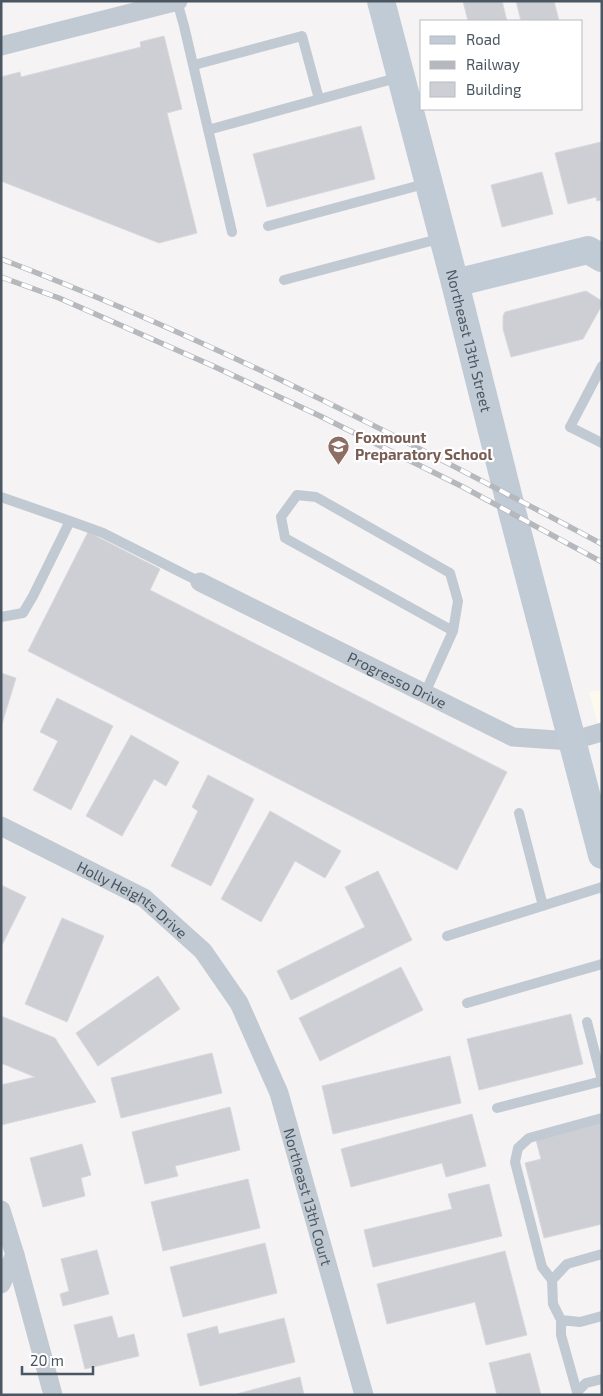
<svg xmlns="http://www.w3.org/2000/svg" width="603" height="1396" font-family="'Exo 2',sans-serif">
	<rect width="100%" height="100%" fill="#f5f3f3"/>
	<path fill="#fdf9ef" d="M602,690V739L589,692Z"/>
	<path fill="#cdcfd5" stroke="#d7d9de" d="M463,1H502L507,21H468Z
		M516,1H554L559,21H521Z
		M164,36L182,109L167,113L197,233L159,243L1,181V77L20,72L21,77L141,47L140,42Z
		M361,126L375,179L267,207L253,154Z
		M601,142L602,200L597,201L596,197L568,204L555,153Z
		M542,172L553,214L502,227L491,185Z
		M586,291L602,301V305L583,339L511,357L503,329V316L505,312Z
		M88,532L160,569L150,590L507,772L457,870L28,651Z
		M1,673L16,678L1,727Z
		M57,698L113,726L71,810L33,790L58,741L40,732Z
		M131,735L179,762L166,786L154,779L122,836L86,816Z
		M208,775L254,799L211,886L171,866L198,811L192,807Z
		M270,811L341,851L325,878L295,861L261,922L221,899Z
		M378,871L412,940L291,1000L277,971L365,927L345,887Z
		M1,885L26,897L1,947Z
		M62,918L104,936L67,1022L25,1004Z
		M401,967L423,1010L320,1061L299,1018Z
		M158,976L180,1009L98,1066L76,1033Z
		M571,1014L583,1064L479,1090L467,1039Z
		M1,1016L55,1038L96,1102L1,1125V1085L35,1077L1,1063Z
		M212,1053L222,1093L121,1118L111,1078Z
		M450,1056L461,1103L333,1134L322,1086Z
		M230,1107L240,1150L175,1166L178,1176L145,1184L132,1132Z
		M472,1114L486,1166L446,1177L442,1163L351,1187L341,1149Z
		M602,1123V1224L544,1238L525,1163L541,1159L536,1140Z
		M82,1144L91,1175L81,1178L85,1196L43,1207L30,1158Z
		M248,1179L260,1228L163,1251L151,1202Z
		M489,1184L502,1236L373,1267L364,1230L452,1209L448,1194Z
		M265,1243L277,1293L183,1317L170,1267Z
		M97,1250L109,1294L63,1306L60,1294L69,1291L61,1259Z
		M505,1251L527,1335L486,1345L475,1302L387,1324L377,1284Z
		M112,1316L118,1338L134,1334L139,1356L85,1369L74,1325Z
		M284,1318L295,1362L200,1386L187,1334L217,1326L219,1334Z
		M530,1353L541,1395H497L489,1363Z
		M300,1377L304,1395H233Z"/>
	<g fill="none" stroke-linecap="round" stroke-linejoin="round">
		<path stroke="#c1cad2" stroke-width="10" d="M177,1L184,26L232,232
			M194,65L302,36L319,99
			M208,130L400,77
			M268,226L428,183
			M284,280L442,238
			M602,366L570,427L602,443
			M1,497L70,521
			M1,617L23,613L33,596L70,521L103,533L200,582
			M425,693L453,631L458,601L450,573L316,497L297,495L281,517L285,538L453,631
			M519,813L543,906
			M447,936L602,887
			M467,1003L602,964
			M587,1022L602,1080
			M497,1108L602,1081
			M602,1254L567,1264L552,1280L553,1304L561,1320L580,1322L602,1316
			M552,1280L542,1267L515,1162L518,1148L529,1138L602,1118
			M561,1320V1335L577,1392
			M577,1395V1392L586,1383L602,1379"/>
		<g stroke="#c1cad2" stroke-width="19">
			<path d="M1,46L178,1"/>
			<path id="s1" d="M200,582L513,737L571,741L602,732"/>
			<path id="s2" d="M1,826L144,898L203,951L239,1003L279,1093L364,1395"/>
			<path d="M1,1210L15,1255L53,1395"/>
			<path d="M1,1284L15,1255"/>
		</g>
		<g stroke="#c1cbd6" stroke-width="28">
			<path id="s3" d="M381,1L455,283L513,515L602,855"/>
			<path d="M455,283L588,250L602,258"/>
		</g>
		<defs>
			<path id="rail" d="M1,259C209,338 406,440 602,544
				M1,277L59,298L213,366L320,416L463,487L602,562"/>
		</defs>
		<use href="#rail" stroke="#b5b8bd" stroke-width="5.5"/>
		<use href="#rail" stroke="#fff" stroke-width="4" stroke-dasharray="11" stroke-linecap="butt"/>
	</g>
	<defs>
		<symbol id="school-pin" viewBox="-11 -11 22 30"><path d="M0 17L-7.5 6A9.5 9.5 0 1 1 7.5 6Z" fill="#8d6e63" stroke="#fff"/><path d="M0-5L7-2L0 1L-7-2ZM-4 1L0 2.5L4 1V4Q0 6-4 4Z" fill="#fff"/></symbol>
	</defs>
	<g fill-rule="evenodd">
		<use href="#school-pin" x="326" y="434" width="25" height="34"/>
	</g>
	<g text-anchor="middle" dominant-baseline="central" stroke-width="4.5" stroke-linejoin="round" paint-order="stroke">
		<g font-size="15" fill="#4a5661" stroke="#fff">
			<text stroke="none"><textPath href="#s3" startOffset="351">Northeast 13th Street</textPath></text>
			<text stroke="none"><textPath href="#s1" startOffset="220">Progresso Drive</textPath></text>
			<text stroke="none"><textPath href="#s2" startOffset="151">Holly Heights Drive</textPath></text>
			<text stroke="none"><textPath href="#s2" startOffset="509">Northeast 13th Court</textPath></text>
		</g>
		<g font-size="15" font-weight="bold" fill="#785e54" stroke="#fff" text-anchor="start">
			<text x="355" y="437">Foxmount<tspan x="355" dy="17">Preparatory School</tspan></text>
		</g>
	</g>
	<rect width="603" height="1396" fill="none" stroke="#4a5661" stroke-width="5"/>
	<rect x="420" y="20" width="162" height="90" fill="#ffffff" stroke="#b7bbc0"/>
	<rect x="430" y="36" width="25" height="8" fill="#c1cbd6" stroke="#b7bbc0"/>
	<text x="466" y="45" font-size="15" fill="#4a5661">Road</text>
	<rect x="430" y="61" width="25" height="8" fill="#b5b8bd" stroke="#b7bbc0"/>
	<text x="466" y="70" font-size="15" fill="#4a5661">Railway</text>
	<rect x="430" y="82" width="25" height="15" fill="#cdcfd5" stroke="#b7bbc0"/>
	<text x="466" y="95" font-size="15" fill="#4a5661">Building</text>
	<path d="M22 1366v8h71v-8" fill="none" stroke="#4a5661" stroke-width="2.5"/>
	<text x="30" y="1366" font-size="15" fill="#4a5661" stroke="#ffffff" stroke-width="4" paint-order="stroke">20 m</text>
</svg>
